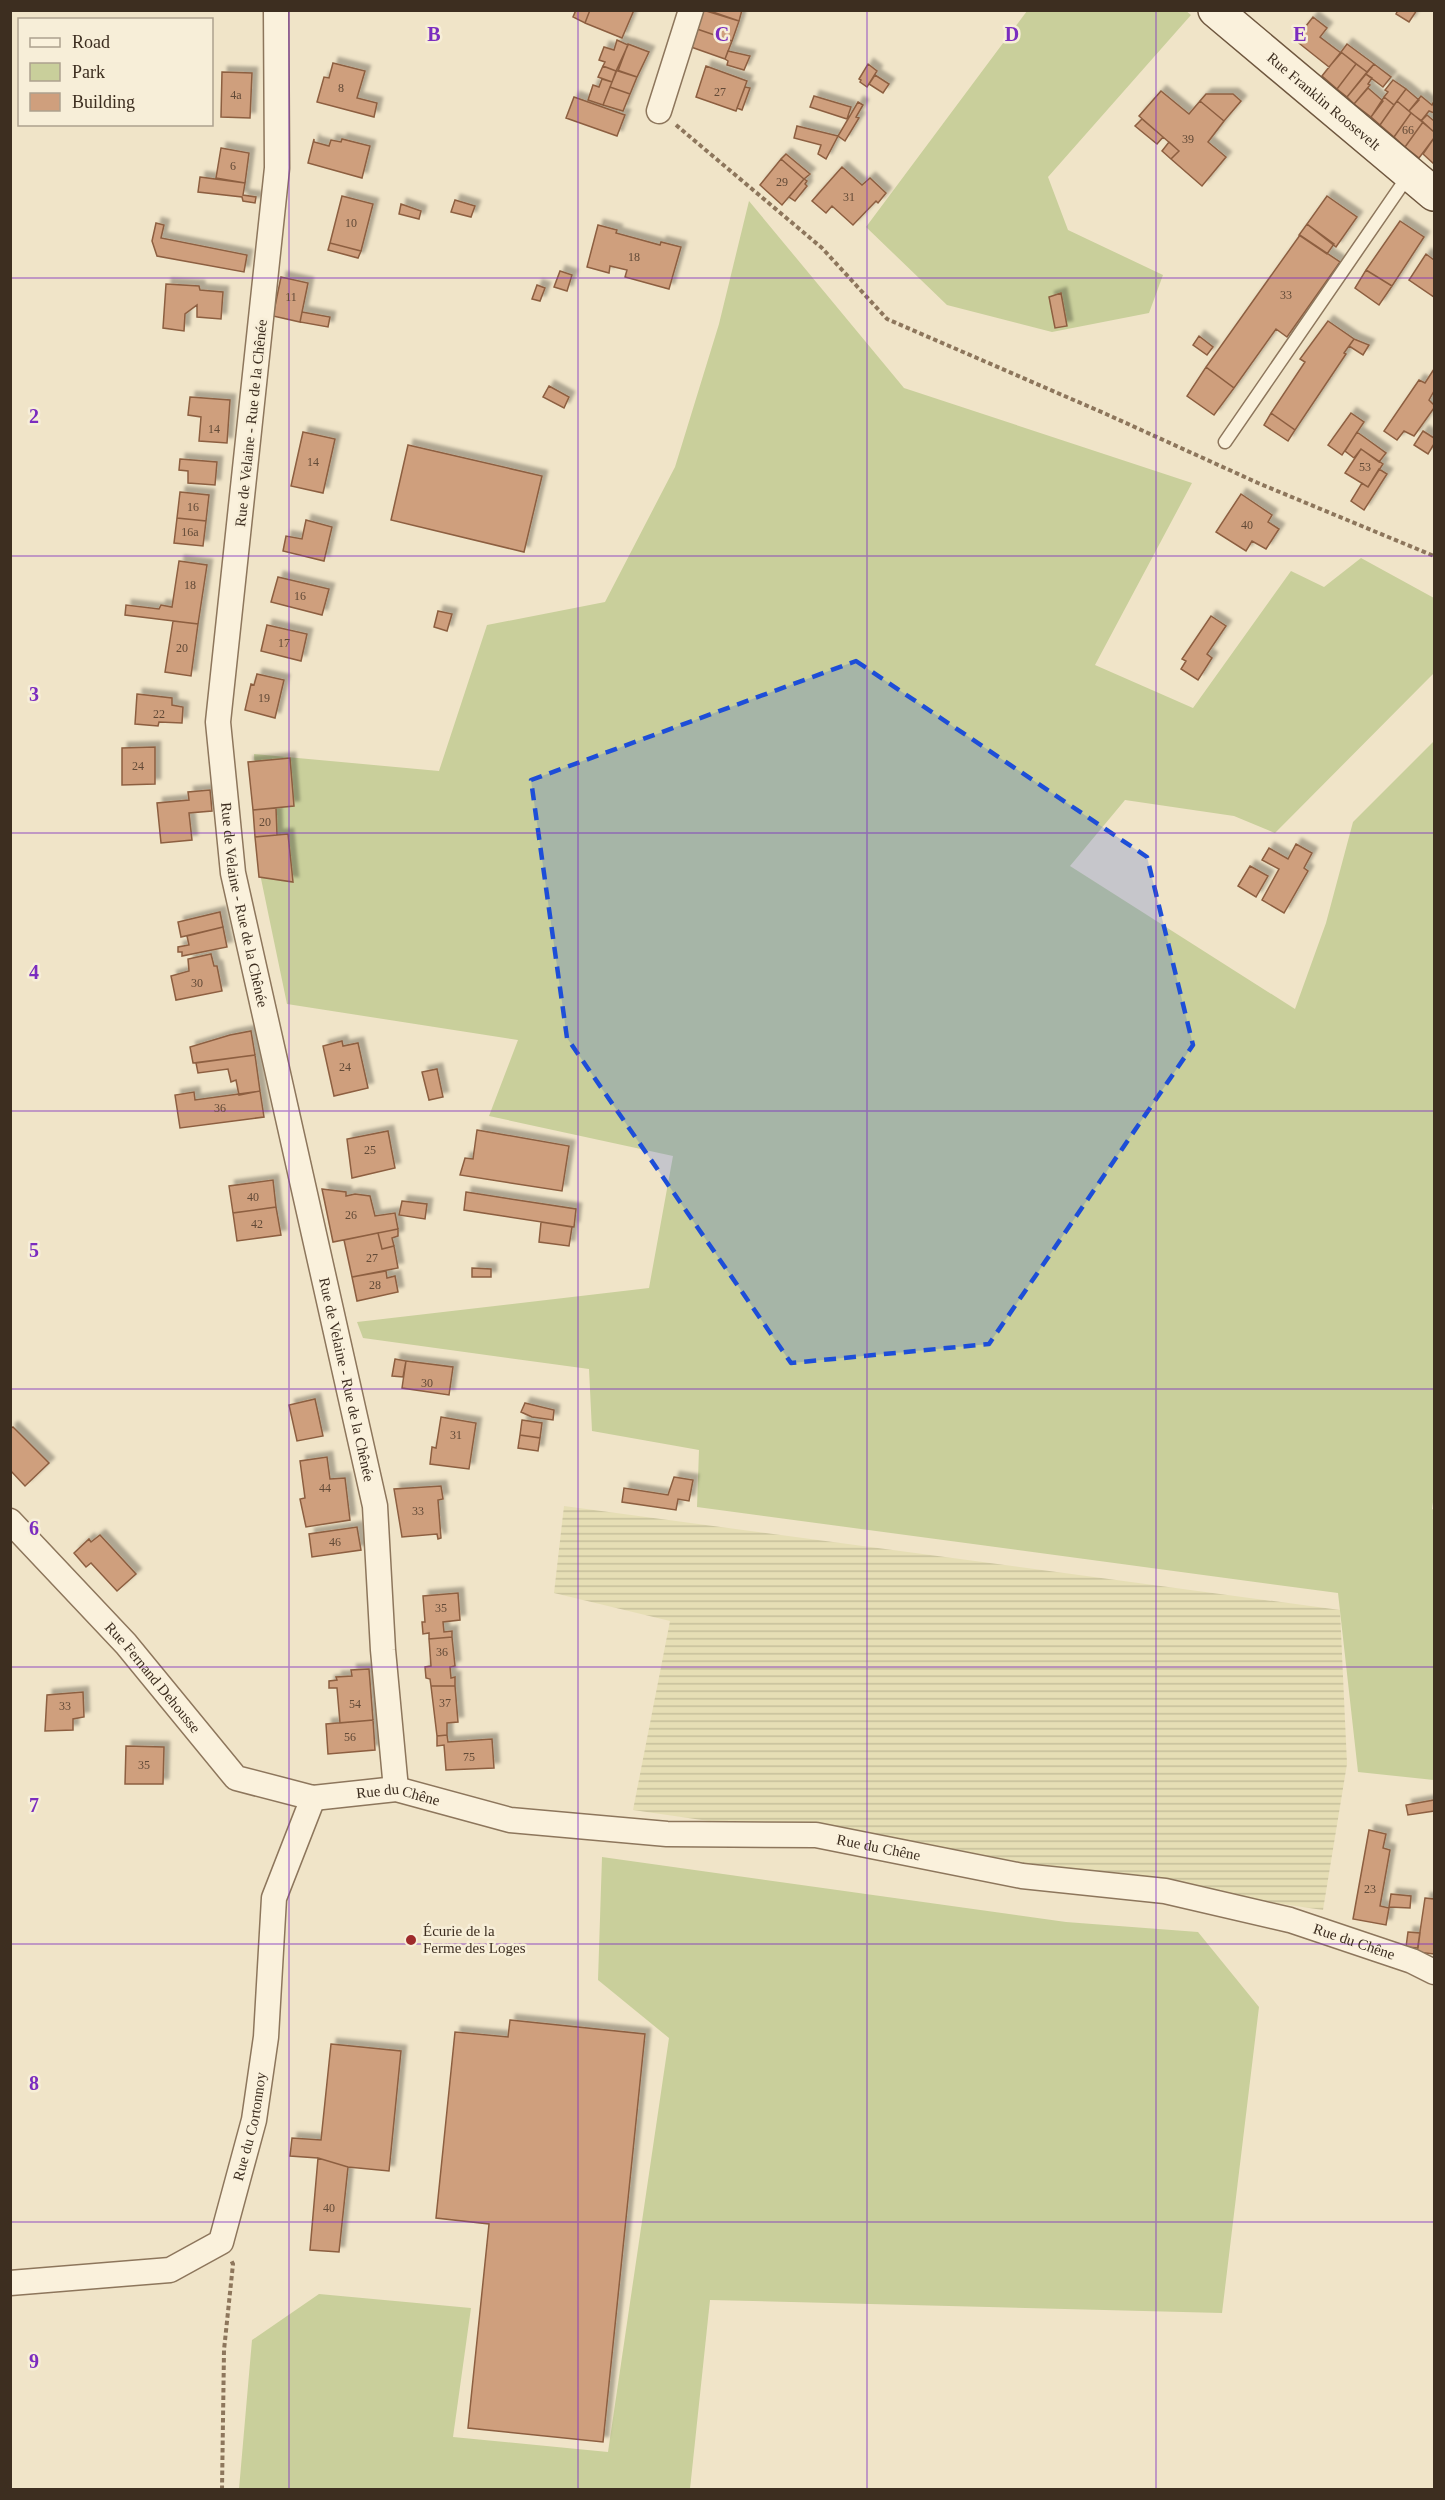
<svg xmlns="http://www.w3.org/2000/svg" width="1445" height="2500" font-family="'Times New Roman',serif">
	<defs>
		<pattern id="farmland-rules" width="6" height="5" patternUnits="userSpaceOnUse" patternTransform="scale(1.5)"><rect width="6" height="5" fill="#e6deb5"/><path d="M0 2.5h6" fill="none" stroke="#c6bf9b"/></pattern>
		<filter id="shadow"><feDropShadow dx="5.5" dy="-5.5" stdDeviation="1.5" flood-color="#0004"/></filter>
	</defs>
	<rect width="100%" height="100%" fill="#f0e4c8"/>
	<path fill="url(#farmland-rules)" d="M564,1506L1340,1610L1347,1764L1323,1910L633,1810L670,1621L554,1593Z"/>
	<path fill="#c9cf9b" d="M1185,10L1191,15L1048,177L1068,230L1163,275L1149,313L1052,332L947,305L866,227L1027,11Z
		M749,201L904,388L1192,483L1095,665L1193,708L1291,571L1324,587L1361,558L1434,598V673L1275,833L1234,816L1125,800L1070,866L1295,1009L1326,923L1353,822L1434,741V1495L1432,1509L1434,1510V1780L1358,1772L1338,1593L697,1507L699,1450L592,1431L589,1369L363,1338L357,1322L649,1288L673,1156L489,1116L518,1040L287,1004L259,869L254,754L439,771L487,625L605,602L675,467L719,324Z
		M602,1857L1066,1922L1198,1932L1259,2007L1222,2313L710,2300L690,2489H239L252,2340L319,2294L471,2308L453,2437L608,2452L669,2038L598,1980Z"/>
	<path fill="#cf9f7d" stroke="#8d5f41" stroke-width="1.5" filter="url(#shadow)" d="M576,10H590L585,23L573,17Z
		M590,10H634L622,38L585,23Z
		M703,10L739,21L732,41L697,29Z
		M707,10H742L739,21Z
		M1398,10H1417L1409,22L1396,14Z
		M1313,17L1327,28L1320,37L1341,53L1329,67L1295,40Z
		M697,29L732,41L725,59L691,47Z
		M617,40L628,45L616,71L603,66L605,62L599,60L604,47L614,50Z
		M628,44L649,52L637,77L618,71Z
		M1347,44L1374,64L1367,72L1341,52Z
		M728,51L750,56L744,70L727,65L728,61L725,59Z
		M1341,52L1356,64L1337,89L1322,76Z
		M333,63L365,71L357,98L377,103L374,117L317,102L324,77L329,78Z
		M868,64L877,71L867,87L860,82L861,80L859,79Z
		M1356,64L1367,72L1347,97L1337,89Z
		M1374,64L1391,77L1383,87L1366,74Z
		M603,66L616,71L612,82L598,77Z
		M706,66L747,81L736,111L696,97Z
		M617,70L637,77L630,94L610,87Z
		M222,72L252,73L250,118L221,117Z
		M1366,74L1372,78L1368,84L1370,85L1354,104L1347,97Z
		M875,75L889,84L883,93L869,84Z
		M602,79L612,82L603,105L588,100L593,85L599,87Z
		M1393,80L1406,89L1394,105L1384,97L1388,92L1385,90Z
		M610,87L630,94L623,111L603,105Z
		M745,87L750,88L742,110L737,108Z
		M1368,88L1383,101L1371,117L1354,104Z
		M1406,89L1419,100L1409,111L1397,101Z
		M1161,91L1189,114L1200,101L1224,121L1208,142L1226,157L1202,186L1171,159L1179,151L1139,116Z
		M1206,94H1233L1241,101L1224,121L1200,101Z
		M814,96L851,107L847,119L810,107Z
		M1421,96L1432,105L1434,101V113L1429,111L1421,121L1409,111Z
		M574,97L625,115L617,136L566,118Z
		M1384,97L1394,105L1380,125L1371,117Z
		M1397,101L1411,113L1394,137L1380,125Z
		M858,102L863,105L856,117L859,118L845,141L838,136Z
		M1411,113L1423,122L1405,147L1394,137Z
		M1427,115L1434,121V132L1421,121Z
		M1142,119L1163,137L1157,144L1135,126Z
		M1423,122L1434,132V138L1419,158L1405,147Z
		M797,126L838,136L826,159L818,154L821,145L794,138Z
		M1434,138V164L1423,154Z
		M314,139V142L329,146L331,140L341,142L342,139L370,146L362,178L308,163Z
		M1169,142L1179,151L1171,159L1162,151Z
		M221,148L249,153L245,183L216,178Z
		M786,154L810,174L804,179L781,159Z
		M781,159L804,179L782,205L760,185Z
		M842,167L862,185L870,178L886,193L878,203L876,201L853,225L832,206L826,213L812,201Z
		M200,177L245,183L243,195L256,197L255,203L243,201L242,197L198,192Z
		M804,179L807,181L805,184L807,186L795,201L789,197Z
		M342,196L373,204L361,251L330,243Z
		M1327,196L1357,217L1336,247L1307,224Z
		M455,200L475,206L471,217L451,212Z
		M401,204L421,211L419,219L399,214Z
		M1400,221L1424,237L1392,286L1366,270Z
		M156,223L164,225L161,238L247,255L244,272L157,256L152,241Z
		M1307,224L1334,244L1327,254L1299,235Z
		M598,225L617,230L616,233L660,245L661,242L681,247L669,289L625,277L627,270L610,266L609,273L587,267Z
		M1300,235L1340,262L1287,337L1276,329L1234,388L1206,367Z
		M330,243L361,251L358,258L328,250Z
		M1426,254L1434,260V297L1409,280Z
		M1366,270L1392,286L1379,305L1355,288Z
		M560,271L572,275L567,291L554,287Z
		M281,277L308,283L300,322L273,316Z
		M166,284L199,286L200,290L223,292L221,319L197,317V305L185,314L184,331L163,328Z
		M537,285L545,288L540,301L532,299Z
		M1061,293L1067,326L1055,328L1049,297Z
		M302,312L330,317L328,327L300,322Z
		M1328,321L1354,339L1344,353L1346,354L1295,430L1271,413L1305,362L1300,359Z
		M1199,336L1213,347L1207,355L1193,345Z
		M1354,339L1369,345L1363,355L1349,346Z
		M1206,367L1234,388L1214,415L1187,396Z
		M1434,369V391L1429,400L1434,405V408L1414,436L1404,431L1397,440L1384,431L1419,380L1425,383Z
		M549,386L569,397L564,408L543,397Z
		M190,397L230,400L227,443L199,441L201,417L188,415Z
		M1271,413L1295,430L1288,441L1264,425Z
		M1351,413L1364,422L1342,455L1328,445Z
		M1423,431L1434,438V444L1428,454L1414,445Z
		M303,432L335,439L323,493L291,486Z
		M1357,432L1386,453L1379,462L1361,449L1354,458L1345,451Z
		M408,445L542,476L524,552L391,520Z
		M1361,449L1383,464L1368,487L1345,473Z
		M180,459L217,462L215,485L188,483V471L179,470Z
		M1379,469L1387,474L1364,510L1351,501L1362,483L1368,487Z
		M180,492L209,495L206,521L177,518Z
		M1241,494L1272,515L1268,522L1279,529L1266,549L1252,541L1246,551L1216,532Z
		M177,518L206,521L203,546L174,543Z
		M306,520L332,527L324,561L283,551L286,536L302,539Z
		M179,561L207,565L198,624L125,615L126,605L159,609L161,605L172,607Z
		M278,577L329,589L322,615L271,602Z
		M438,611L452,614L447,631L434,627Z
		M1211,616L1226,626L1207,654L1212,658L1198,680L1181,669L1186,661L1182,659Z
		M173,621L198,624L191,676L165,672Z
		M267,625L307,634L301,661L261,651Z
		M257,674L284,680L275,718L245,710L251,684L254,685Z
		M137,694L172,698V705L183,707L182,723L159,722L158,726L135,724Z
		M155,747V784L122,785V748Z
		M290,758L294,806L253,810L248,762Z
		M210,790L212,811L189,813L192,840L161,843L157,803L189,800L188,792Z
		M276,808L277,835L255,837L253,810Z
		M288,834L293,882L259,877L255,837Z
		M1296,844L1312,853L1304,868L1308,871L1284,913L1262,900L1279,869L1262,860L1269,848L1288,859Z
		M1250,866L1268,876L1256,897L1238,886Z
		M220,912L223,927L181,937L178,922Z
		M223,927L227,947L182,956V952H178V947L189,945L187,936Z
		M211,954L214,966H217L222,991L176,1000L171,976L189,971L188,959Z
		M251,1031L255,1055L193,1063L190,1047L230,1035Z
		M342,1041L343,1046L358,1043L368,1088L334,1096L323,1046Z
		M255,1055L260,1091L239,1095L236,1080L231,1082L228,1069L198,1073L196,1063Z
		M437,1069L443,1097L429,1100L422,1072Z
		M260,1091L264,1117L180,1128L175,1095L194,1092L195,1100Z
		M477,1130L569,1146L562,1191L460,1175L465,1158L473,1159Z
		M388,1131L395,1168L352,1178L347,1139Z
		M273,1180L276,1207L233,1213L229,1186Z
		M322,1189L346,1192V1196L355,1194L370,1196L375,1216L395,1213L398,1229L333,1242Z
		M466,1192L576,1209L574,1227L464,1210Z
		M402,1201L427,1204L425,1219L399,1215Z
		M276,1207L281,1235L237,1241L233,1213Z
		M541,1222L572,1227L569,1246L539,1242Z
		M398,1229V1236L392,1238L394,1246L382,1249L378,1233Z
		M378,1233L382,1249L394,1246L398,1268L352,1277L344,1240Z
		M472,1268L491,1269V1277H472Z
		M386,1271L387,1278L395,1276L398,1292L357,1301L352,1277Z
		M395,1359L406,1361L403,1377L392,1376Z
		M406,1361L453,1367L449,1395L402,1388Z
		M315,1399L323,1436L297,1441L289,1405Z
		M525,1403L554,1410L553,1420L532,1417L521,1412Z
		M441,1417L476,1423L469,1469L430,1464L432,1447L436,1448Z
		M522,1420L542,1423L540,1438L520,1435Z
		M13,1427L49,1463L25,1486L10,1470V1429Z
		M520,1435L540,1438L538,1451L518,1448Z
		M327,1457L330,1479L345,1478L350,1520L306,1527L300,1499L305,1498L300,1461Z
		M674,1477L693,1480L689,1501L678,1499L676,1510L622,1502L624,1488L668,1495Z
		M441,1486L443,1499L438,1500L441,1538L438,1539L437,1534L402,1537L394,1489Z
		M357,1527L361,1550L312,1557L309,1534Z
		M100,1535L136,1574L117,1591L91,1563L86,1567L74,1553L89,1539L91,1542Z
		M458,1593L460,1620L443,1622L444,1632L452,1631V1637L429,1639V1633L423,1634L422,1622H425L423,1596Z
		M452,1637L455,1666L450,1667L451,1678L455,1677V1686H431L430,1679L426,1678L425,1667L431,1666L429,1639Z
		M369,1669L373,1720L340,1723L337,1688H329V1681L337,1680L336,1677L352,1676L351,1670Z
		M431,1686H455L458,1722L447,1723V1735L437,1736Z
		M83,1692L84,1717L73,1719V1730L45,1731L47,1695Z
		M373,1720L375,1750L328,1754L326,1724Z
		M447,1735L448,1742L492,1739L494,1768L446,1770L444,1745L437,1746V1736Z
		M126,1746L164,1747L163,1784H125Z
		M1434,1800V1811L1408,1815L1406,1805Z
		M1369,1830L1386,1834L1383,1848L1390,1850L1380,1906L1389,1908L1386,1925L1353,1919Z
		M1391,1894L1411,1896L1410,1908L1389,1907Z
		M1425,1898L1434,1899V1954L1417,1952Z
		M1408,1932L1420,1933L1418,1948L1406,1947Z
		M510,2020L645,2034L603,2442L468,2428L489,2224L436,2218L455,2032L508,2037Z
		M331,2044L401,2051L389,2171L348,2167L318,2158L290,2156L292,2138L321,2140Z
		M318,2158L348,2167L339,2252L310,2250Z"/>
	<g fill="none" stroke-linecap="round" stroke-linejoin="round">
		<defs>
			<path id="lane" d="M1225,442L1408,176"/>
			<g id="street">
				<path id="s1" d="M276,10L277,168L218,722L233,873L375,1506L383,1650L396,1789"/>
				<path d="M659,111L691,10"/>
				<path id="s2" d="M10,1521L126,1644L236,1778L313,1798L396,1789L510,1820L667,1834L816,1835L1022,1876L1165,1891L1290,1920L1412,1961L1434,1972"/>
				<path id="s3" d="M10,2283L170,2270L221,2242L254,2120L266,2037L274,1898L313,1798"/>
			</g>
			<g id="secondary">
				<path id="s4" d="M1215,10L1434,194"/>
			</g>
		</defs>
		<use href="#lane" stroke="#8d765c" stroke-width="15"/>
		<use href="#street" stroke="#8d765c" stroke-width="27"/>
		<use href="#secondary" stroke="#6f573f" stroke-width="36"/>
		<path stroke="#8d765c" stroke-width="4" stroke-dasharray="4.5 3" stroke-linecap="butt" d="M676,125L822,248L887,319L1106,414L1258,483L1434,556
			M222,2490L224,2350L233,2264L231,2260"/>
		<use href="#lane" stroke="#faf1dc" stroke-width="12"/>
		<use href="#street" stroke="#faf1dc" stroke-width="24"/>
		<use href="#secondary" stroke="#faf1dc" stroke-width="33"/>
	</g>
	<path fill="#1d4ed8" fill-opacity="0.2" stroke="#1d4ed8" stroke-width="4.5" stroke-dasharray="12 8" stroke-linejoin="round" d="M856,661L1147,857L1193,1045L989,1344L791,1363L567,1038L531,780Z"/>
	<path fill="none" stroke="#7b2cbf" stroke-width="1.5" stroke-opacity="0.55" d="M289,10V2490M578,10V2490M867,10V2490M1156,10V2490M10,278H1434M10,556H1434M10,833H1434M10,1111H1434M10,1389H1434M10,1667H1434M10,1944H1434M10,2222H1434"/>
	<circle fill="#9e2a2b" stroke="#f7eed8" stroke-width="2" cx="411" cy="1940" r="6"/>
	<g text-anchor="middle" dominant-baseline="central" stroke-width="5" stroke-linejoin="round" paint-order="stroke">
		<g font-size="12" fill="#624a37">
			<text x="341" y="88">8</text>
			<text x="720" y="92">27</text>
			<text x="236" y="95">4a</text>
			<text x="1408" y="130">66</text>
			<text x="1188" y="139">39</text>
			<text x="233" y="166">6</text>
			<text x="782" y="182">29</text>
			<text x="849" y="197">31</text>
			<text x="351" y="223">10</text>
			<text x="634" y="257">18</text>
			<text x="1286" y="295">33</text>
			<text x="291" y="297">11</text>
			<text x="214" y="429">14</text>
			<text x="313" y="462">14</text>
			<text x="1365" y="467">53</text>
			<text x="193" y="507">16</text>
			<text x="1247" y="525">40</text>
			<text x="190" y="532">16a</text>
			<text x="190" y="585">18</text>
			<text x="300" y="596">16</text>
			<text x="284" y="643">17</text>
			<text x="182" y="648">20</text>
			<text x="264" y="698">19</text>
			<text x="159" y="714">22</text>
			<text x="138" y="766">24</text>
			<text x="265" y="822">20</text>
			<text x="197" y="983">30</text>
			<text x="345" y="1067">24</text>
			<text x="220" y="1108">36</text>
			<text x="370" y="1150">25</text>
			<text x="253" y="1197">40</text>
			<text x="351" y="1215">26</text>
			<text x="257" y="1224">42</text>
			<text x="372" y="1258">27</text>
			<text x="375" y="1285">28</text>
			<text x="427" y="1383">30</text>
			<text x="456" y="1435">31</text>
			<text x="325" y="1488">44</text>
			<text x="418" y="1511">33</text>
			<text x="335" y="1542">46</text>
			<text x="441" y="1608">35</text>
			<text x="442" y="1652">36</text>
			<text x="445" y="1703">37</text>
			<text x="355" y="1704">54</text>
			<text x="65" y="1706">33</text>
			<text x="350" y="1737">56</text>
			<text x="469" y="1757">75</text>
			<text x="144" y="1765">35</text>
			<text x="1370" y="1889">23</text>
			<text x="329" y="2208">40</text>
		</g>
		<g font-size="15" fill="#3d2e20" stroke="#f7eed8">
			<text stroke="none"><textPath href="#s4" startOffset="142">Rue Franklin Roosevelt</textPath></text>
			<text transform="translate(251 423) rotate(-84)">Rue de Velaine - Rue de la Chênée</text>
			<text stroke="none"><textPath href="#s1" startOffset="900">Rue de Velaine - Rue de la Chênée</textPath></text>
			<text stroke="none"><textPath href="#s1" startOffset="1386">Rue de Velaine - Rue de la Chênée</textPath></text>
			<text stroke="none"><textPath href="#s2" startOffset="212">Rue Fernand Dehousse</textPath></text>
			<text stroke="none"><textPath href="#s2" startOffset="508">Rue du Chêne</textPath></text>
			<text stroke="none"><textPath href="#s2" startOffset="994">Rue du Chêne</textPath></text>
			<text stroke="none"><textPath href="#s2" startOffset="1480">Rue du Chêne</textPath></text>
			<text stroke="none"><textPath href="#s3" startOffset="338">Rue du Cortonnoy</textPath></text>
		</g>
		<g font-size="15" fill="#3d2e20" stroke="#f7eed8" text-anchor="start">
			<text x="423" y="1931">Écurie de la<tspan x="423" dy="17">Ferme des Loges</tspan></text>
		</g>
	</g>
	<g font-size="20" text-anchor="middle" font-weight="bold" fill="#7b2cbf" stroke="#f7eed8" stroke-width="5" stroke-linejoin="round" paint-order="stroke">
		<text x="434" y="41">B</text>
		<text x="722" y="41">C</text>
		<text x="1012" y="41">D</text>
		<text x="1300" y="41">E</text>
		<text x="34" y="423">2</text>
		<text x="34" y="701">3</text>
		<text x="34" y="979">4</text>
		<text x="34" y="1257">5</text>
		<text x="34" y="1535">6</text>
		<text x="34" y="1812">7</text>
		<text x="34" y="2090">8</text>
		<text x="34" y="2368">9</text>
	</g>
	<rect width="1445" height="2500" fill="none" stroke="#3d2e20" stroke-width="24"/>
	<rect x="18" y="18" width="195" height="108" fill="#f7eed8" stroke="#ada18e" stroke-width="1.5"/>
	<rect x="30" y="38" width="30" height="9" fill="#faf1dc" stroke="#ada18e" stroke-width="1.5"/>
	<text x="72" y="48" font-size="18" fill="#3d2e20">Road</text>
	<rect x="30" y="63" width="30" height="18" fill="#c9cf9b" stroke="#ada18e" stroke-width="1.5"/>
	<text x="72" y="78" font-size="18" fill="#3d2e20">Park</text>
	<rect x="30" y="93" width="30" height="18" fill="#cf9f7d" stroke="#ada18e" stroke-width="1.5"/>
	<text x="72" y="108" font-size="18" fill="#3d2e20">Building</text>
</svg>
